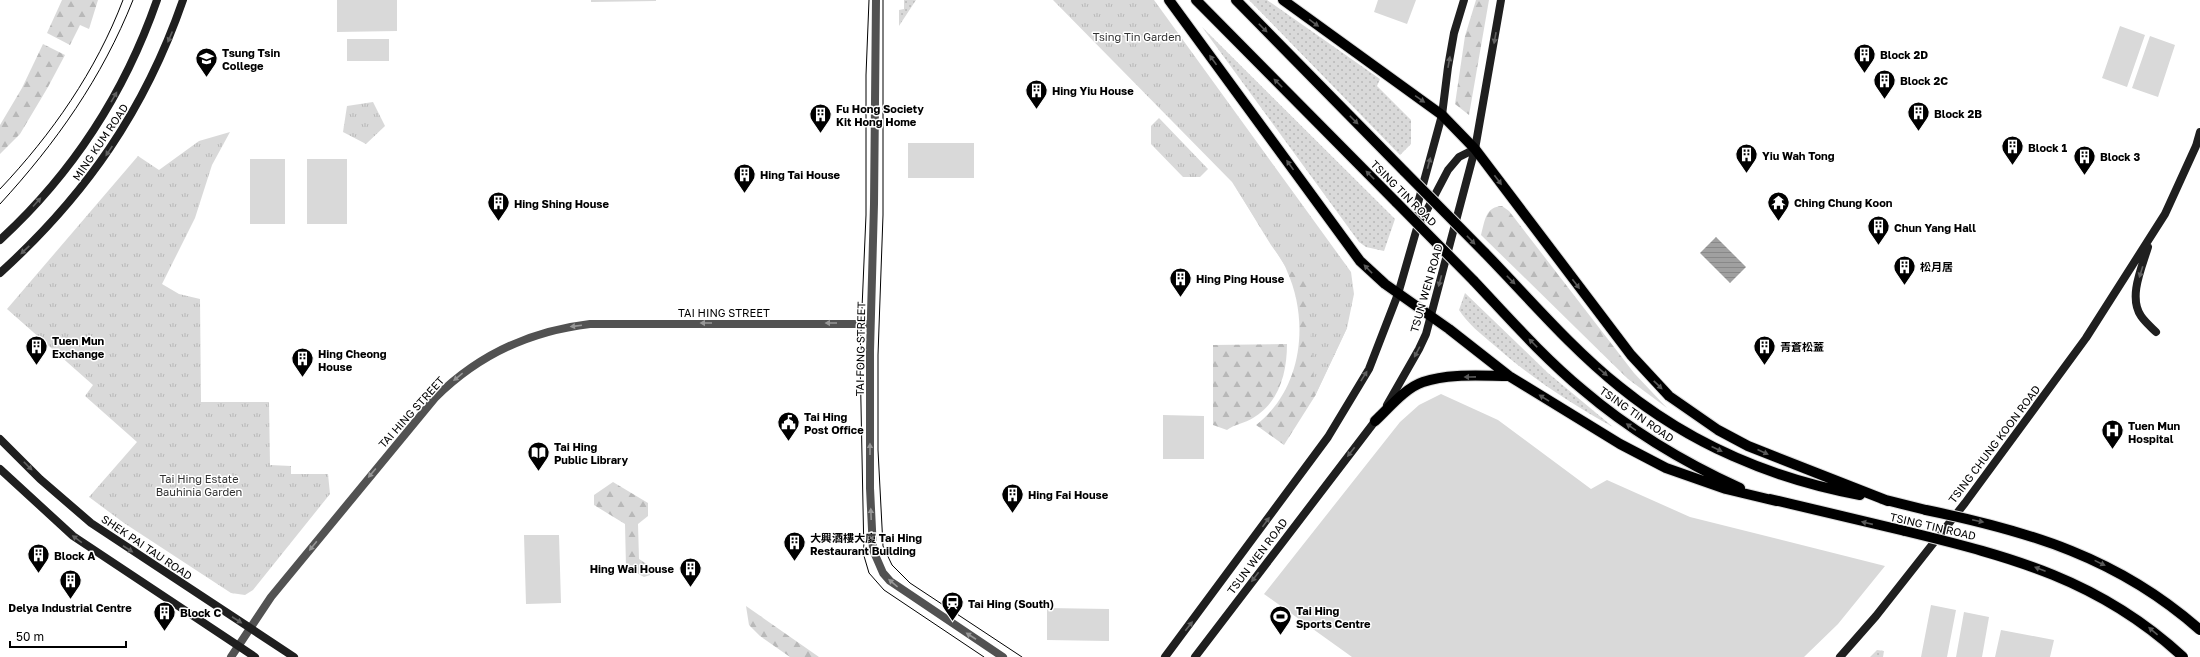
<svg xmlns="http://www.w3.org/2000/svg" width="2200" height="657" font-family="'Golos Text','Noto Sans TC',sans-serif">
	<defs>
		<pattern id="grass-dots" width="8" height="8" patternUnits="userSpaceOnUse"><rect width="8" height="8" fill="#d9d9d9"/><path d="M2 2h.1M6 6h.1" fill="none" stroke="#b8b8b8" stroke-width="1.8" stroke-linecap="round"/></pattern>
		<pattern id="forest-firs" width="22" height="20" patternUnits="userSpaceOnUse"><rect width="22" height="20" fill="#d9d9d9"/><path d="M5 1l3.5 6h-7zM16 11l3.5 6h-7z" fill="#b8b8b8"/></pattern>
		<pattern id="park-tufts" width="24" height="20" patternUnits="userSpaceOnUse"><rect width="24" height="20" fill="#d9d9d9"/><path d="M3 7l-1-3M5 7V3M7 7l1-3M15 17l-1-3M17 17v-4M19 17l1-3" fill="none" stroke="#b8b8b8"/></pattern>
		<pattern id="water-rules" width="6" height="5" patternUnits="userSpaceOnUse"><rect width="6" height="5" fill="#a0a0a0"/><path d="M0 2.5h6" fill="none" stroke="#888"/></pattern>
	</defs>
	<rect width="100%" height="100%" fill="#fff"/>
	<path fill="url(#grass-dots)" d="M904,0H916L899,26V10L904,9Z
		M1249,0H1267L1380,79L1377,86L1411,120V144L1400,155Z
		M1202,27L1395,219L1384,251L1366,247L1359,242Z
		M1465,293L1548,373L1613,427C1570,403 1530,377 1494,345C1481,334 1468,324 1459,310Z
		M1877,650L1884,651L1883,657H1870Z"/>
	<path fill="url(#forest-firs)" d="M62,0H98L89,29L80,25L70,45L47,33Z
		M1476,0H1489L1469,115L1455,104L1465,36Z
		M43,44L65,55L48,87L20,134L0,154V125L22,88Z
		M1236,188L1344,320L1347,328L1315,396L1284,445L1256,425C1302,390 1310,322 1287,271C1284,262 1277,253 1271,245C1259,226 1248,207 1236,188Z
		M1502,206L1509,211L1634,373L1667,408L1628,379L1481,235C1485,221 1485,207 1502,206Z
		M1287,344C1287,373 1279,403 1253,418C1245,423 1235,424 1227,430L1213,425V345Z
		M613,482L648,503V516L638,524L639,559L650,566V575L644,577L626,567L625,524L594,505V495Z
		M746,606L819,657H790L760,636L749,625Z"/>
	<path fill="url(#park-tufts)" d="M1053,0H1154L1351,272L1354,294L1347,328L1315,396L1307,280L1287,269L1232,182Z
		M373,102L385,126L366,144L343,132L347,106Z
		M1159,118L1208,169L1200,177H1183L1151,144V126Z
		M230,132L212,165L195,218L162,284L179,294L200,299L201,402H269L270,465L291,466V474H328L330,494L253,590L245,595L231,593L124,523L89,497L137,442L85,396L93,385L7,309L138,156L159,170L199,141Z"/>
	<path fill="#d9d9d9" d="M337,0H397V31L337,32Z
		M591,0H656V1L591,2Z
		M1378,0H1416L1407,24L1374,12Z
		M2120,26L2145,35L2127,87L2102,78Z
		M2150,36L2175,45L2158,97L2132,88Z
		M347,39H389V61H347Z
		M908,143H974V178H908Z
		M250,159H285V224H250Z
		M307,159H347V224H307Z
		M1441,394L1498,420L1591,489L1607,480L1690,517L1885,566L1838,624L1804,657H1352L1264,594L1400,422L1419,405Z
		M1163,415L1204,416V459H1163Z
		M524,535H559L561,603L526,604Z
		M1931,605L1956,610L1947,657H1921Z
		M1047,608L1109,609V641L1047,640Z
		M1964,612L1989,617L1982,657H1956Z
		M2001,630L2054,640L2050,657H1995Z"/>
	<path fill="url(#water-rules)" d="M1716,237L1746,267L1730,283L1700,253Z"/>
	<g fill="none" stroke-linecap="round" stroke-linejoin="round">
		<defs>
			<path id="primary" d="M1169,0L1360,261L1385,284L1449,329L1509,376L1620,444L1666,468L1726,489L1776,501
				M1196,0L1397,203
				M1236,0L1405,172
				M1283,0L1442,115L1475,149L1631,355L1669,396L1718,430L1748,446L1888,501
				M1484,252C1528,297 1570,347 1620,387C1689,443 1772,479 1860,495
				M1473,280C1508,317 1543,357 1583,390C1631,431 1683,462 1740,488
				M1375,421C1389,408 1405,388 1423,382C1450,373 1482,376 1509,376
				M1770,499L1905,531
				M1882,499L1926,510"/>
		</defs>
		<use href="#primary" stroke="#dbdbdb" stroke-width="12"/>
		<path stroke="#525252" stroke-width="8" d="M876,0L874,204L870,351V488L873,550L883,573L890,581L1003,657
			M231,657L271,597L435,398C478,355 530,331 590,324H870"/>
		<path stroke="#1f1f1f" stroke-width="8" d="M1418,227L1448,170L1459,157L1475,149
			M0,240C72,174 125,92 157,0
			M2148,247C2142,267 2128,297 2141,316C2145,322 2151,327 2156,332
			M0,273C86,195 145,110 183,0
			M1387,405L1419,349L1426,334L1475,149L1501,0
			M0,439L40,479L91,523L294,657
			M0,469L73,536L255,657
			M1165,657L1328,437L1369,369L1398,294L1417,228L1418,203L1442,115L1448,67L1454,33L1464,0
			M1195,657L1379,416
			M1840,657L1876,616L1965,503L2086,338L2165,214L2196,146L2200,132"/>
		<use href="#primary" stroke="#000" stroke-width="10"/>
		<path stroke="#000" stroke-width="1" d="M869,0L866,75V215L860,355L864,556L869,573L884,590L984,657
			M883,0V215L878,355V450L883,546L892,565L910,583L1022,657
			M0,189C52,134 96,71 123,0
			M0,204C56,143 102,78 133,0"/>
		<defs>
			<path id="primary-bridge" d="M1405,172L1484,252
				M1397,203L1473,280
				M1926,510C2029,531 2119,558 2200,630
				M1905,531C2012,557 2100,580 2183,657"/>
		</defs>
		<use href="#primary-bridge" stroke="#dbdbdb" stroke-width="12" stroke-linecap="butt"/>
		<use href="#primary-bridge" stroke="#000" stroke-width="10"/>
	</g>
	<defs><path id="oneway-solid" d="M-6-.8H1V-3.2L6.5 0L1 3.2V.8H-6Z"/></defs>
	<g fill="#595959">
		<use href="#oneway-solid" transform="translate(1314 23) rotate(36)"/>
		<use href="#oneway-solid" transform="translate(1263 28) rotate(45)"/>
		<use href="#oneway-solid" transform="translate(1213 60) rotate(-126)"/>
		<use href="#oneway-solid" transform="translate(1278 83) rotate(-135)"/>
		<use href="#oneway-solid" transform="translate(1420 99) rotate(35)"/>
		<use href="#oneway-solid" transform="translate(1354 120) rotate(45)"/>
		<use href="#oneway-solid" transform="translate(1290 165) rotate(-126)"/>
		<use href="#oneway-solid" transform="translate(1370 175) rotate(-135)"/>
		<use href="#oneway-solid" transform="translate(1498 180) rotate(53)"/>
		<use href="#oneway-solid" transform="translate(1471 240) rotate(46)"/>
		<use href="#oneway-solid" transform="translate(1368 269) rotate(-134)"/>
		<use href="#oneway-solid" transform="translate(1511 280) rotate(45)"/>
		<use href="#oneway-solid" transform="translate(1576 284) rotate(53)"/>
		<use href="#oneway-solid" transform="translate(1533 343) rotate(-135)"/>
		<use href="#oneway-solid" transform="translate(1603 372) rotate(41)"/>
		<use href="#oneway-solid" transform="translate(1470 377) rotate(179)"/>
		<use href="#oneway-solid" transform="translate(1658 385) rotate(44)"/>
		<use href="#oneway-solid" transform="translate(1544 398) rotate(-148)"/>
		<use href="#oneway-solid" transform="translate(1631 427) rotate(-145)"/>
		<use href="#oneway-solid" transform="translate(1717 449) rotate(25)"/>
		<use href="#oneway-solid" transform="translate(1763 452) rotate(24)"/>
		<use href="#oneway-solid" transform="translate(1978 521) rotate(12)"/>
		<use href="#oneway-solid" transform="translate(1867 523) rotate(-167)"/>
		<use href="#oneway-solid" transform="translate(2100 563) rotate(26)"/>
		<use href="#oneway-solid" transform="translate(2040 569) rotate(-159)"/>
		<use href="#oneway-solid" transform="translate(2153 631) rotate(-140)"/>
	</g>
	<g fill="#626262">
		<use href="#oneway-solid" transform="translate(170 37) rotate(113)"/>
		<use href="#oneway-solid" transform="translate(1495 38) rotate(100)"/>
		<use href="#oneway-solid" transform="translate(1449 62) rotate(-80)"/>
		<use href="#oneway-solid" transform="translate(114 97) rotate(-60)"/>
		<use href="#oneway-solid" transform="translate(109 151) rotate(124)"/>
		<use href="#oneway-solid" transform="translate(1429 163) rotate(-75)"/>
		<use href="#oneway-solid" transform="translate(37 202) rotate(-48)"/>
		<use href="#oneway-solid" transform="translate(25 250) rotate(137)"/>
		<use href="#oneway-solid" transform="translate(2141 272) rotate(107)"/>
		<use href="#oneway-solid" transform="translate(1440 281) rotate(105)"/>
		<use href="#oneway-solid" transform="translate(1417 352) rotate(118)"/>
		<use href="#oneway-solid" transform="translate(1364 376) rotate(-58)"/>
		<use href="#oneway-solid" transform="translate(1351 452) rotate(128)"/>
		<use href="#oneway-solid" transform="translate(28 466) rotate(45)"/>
		<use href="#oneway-solid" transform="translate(1266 522) rotate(-54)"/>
		<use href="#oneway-solid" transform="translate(77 539) rotate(-144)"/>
		<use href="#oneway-solid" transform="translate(128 549) rotate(33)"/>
		<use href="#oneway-solid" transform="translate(1255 577) rotate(127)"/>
		<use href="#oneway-solid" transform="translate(237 620) rotate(33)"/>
		<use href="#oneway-solid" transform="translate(1189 626) rotate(-52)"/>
	</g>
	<g fill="#979797">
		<use href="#oneway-solid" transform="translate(706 323) rotate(-180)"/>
		<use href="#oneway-solid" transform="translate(831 323) rotate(180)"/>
		<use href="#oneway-solid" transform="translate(576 326) rotate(173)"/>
		<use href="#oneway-solid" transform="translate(458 377) rotate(141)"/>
		<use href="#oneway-solid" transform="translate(870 449) rotate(-90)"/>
		<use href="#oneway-solid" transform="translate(372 473) rotate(130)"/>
		<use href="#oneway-solid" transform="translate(871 514) rotate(-92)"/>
		<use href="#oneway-solid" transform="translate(313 546) rotate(129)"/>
		<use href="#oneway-solid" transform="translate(893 583) rotate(-140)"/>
		<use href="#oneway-solid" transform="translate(971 636) rotate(-147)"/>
	</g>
	<defs>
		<symbol id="building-pin" viewBox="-11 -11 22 30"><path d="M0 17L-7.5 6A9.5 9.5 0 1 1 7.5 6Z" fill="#000" stroke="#fff"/><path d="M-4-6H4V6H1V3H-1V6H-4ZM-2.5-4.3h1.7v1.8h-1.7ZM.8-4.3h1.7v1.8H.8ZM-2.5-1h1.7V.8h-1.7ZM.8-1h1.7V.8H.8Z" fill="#fff"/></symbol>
		<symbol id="school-pin" viewBox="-11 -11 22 30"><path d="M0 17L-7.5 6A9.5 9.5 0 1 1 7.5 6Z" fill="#000" stroke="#fff"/><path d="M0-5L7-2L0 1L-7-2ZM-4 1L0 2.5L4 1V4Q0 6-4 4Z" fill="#fff"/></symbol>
		<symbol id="temple-pin" viewBox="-11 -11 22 30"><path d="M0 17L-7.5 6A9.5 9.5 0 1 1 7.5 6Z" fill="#000" stroke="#fff"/><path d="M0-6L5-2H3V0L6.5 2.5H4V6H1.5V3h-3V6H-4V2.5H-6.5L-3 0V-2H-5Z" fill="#fff"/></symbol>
		<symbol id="civic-pin" viewBox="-11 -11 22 30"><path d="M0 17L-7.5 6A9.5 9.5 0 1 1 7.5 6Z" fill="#000" stroke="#fff"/><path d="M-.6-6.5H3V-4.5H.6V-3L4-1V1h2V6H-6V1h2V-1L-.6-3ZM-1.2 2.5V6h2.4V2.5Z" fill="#fff"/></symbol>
		<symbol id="hospital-pin" viewBox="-11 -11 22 30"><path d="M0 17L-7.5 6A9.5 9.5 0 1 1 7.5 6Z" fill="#000" stroke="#fff"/><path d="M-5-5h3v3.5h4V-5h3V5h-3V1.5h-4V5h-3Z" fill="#fff"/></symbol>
		<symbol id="library-pin" viewBox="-11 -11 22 30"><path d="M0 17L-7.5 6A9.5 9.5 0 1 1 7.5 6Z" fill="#000" stroke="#fff"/><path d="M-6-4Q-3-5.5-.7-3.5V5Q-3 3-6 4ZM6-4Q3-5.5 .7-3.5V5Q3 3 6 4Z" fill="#fff"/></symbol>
		<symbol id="station-pin" viewBox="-11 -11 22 30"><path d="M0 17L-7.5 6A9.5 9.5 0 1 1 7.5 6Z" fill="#000" stroke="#fff"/><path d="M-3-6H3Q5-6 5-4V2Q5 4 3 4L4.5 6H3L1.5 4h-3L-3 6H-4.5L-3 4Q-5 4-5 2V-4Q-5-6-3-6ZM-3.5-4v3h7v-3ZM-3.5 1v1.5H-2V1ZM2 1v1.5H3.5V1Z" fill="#fff"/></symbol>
		<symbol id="stadium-pin" viewBox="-11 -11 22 30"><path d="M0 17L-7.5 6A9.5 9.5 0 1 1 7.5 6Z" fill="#000" stroke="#fff"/><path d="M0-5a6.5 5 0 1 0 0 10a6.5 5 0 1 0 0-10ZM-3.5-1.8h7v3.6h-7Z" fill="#fff"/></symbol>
	</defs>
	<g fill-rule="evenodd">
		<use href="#building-pin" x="1852" y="42" width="25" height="34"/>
		<use href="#school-pin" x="194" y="46" width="25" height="34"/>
		<use href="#building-pin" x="1872" y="68" width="25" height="34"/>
		<use href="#building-pin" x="1024" y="78" width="25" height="34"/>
		<use href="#building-pin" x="1906" y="100" width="25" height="34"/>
		<use href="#building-pin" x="808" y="102" width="25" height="34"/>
		<use href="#building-pin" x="2000" y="134" width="25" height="34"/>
		<use href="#building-pin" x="1734" y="142" width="25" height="34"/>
		<use href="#building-pin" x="2072" y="144" width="25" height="34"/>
		<use href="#building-pin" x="732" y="162" width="25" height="34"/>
		<use href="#temple-pin" x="1766" y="190" width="25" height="34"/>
		<use href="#building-pin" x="486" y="190" width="25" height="34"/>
		<use href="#building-pin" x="1866" y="214" width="25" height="34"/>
		<use href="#building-pin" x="1892" y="254" width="25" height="34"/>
		<use href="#building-pin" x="1168" y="266" width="25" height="34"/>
		<use href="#building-pin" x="24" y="334" width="25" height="34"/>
		<use href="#building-pin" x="1752" y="334" width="25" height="34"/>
		<use href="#building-pin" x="290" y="346" width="25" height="34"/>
		<use href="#civic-pin" x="776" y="410" width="25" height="34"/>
		<use href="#hospital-pin" x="2100" y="418" width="25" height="34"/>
		<use href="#library-pin" x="526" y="440" width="25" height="34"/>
		<use href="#building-pin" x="1000" y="482" width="25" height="34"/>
		<use href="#building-pin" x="782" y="530" width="25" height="34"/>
		<use href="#building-pin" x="26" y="542" width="25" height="34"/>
		<use href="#building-pin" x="678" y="556" width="25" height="34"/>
		<use href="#building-pin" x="58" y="568" width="25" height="34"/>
		<use href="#station-pin" x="940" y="590" width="25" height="34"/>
		<use href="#building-pin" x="152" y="600" width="25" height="34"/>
		<use href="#stadium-pin" x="1268" y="604" width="25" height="34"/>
	</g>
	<g text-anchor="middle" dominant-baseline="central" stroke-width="3" stroke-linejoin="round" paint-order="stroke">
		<g font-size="11" fill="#303030" stroke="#fff">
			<text x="1137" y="36">Tsing Tin Garden</text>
			<text x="199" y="478">Tai Hing Estate<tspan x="199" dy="13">Bauhinia Garden</tspan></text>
		</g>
		<g font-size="11" font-weight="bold" fill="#000" stroke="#fff" text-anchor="start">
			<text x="222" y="52">Tsung Tsin<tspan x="222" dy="13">College</tspan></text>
			<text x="1880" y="54">Block 2D</text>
			<text x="1900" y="80">Block 2C</text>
			<text x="1052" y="90">Hing Yiu House</text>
			<text x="836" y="108">Fu Hong Society<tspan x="836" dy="13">Kit Hong Home</tspan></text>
			<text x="1934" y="113">Block 2B</text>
			<text x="2028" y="147">Block 1</text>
			<text x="1762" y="155">Yiu Wah Tong</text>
			<text x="2100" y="156">Block 3</text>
			<text x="760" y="174">Hing Tai House</text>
			<text x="1794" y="202">Ching Chung Koon</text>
			<text x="514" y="203">Hing Shing House</text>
			<text x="1894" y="227">Chun Yang Hall</text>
			<text x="1920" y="266">松月居</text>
			<text x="1196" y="278">Hing Ping House</text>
			<text x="52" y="340">Tuen Mun<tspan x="52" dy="13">Exchange</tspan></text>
			<text x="1780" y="346">青蒼松蓋</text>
			<text x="318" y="353">Hing Cheong<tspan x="318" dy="13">House</tspan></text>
			<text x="804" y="416">Tai Hing<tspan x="804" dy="13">Post Office</tspan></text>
			<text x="2128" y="425">Tuen Mun<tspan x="2128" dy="13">Hospital</tspan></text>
			<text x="554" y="446">Tai Hing<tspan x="554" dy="13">Public Library</tspan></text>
			<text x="1028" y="494">Hing Fai House</text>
			<text x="810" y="537">大興酒樓大廈 Tai Hing<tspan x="810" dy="13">Restaurant Building</tspan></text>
			<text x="54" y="555">Block A</text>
			<text x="674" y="568" text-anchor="end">Hing Wai House</text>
			<text x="968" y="603">Tai Hing (South)</text>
			<text x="70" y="607" text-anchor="middle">Delya Industrial Centre</text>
			<text x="1296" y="610">Tai Hing<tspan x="1296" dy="13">Sports Centre</tspan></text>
			<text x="180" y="612">Block C</text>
		</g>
		<g font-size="11" fill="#000" stroke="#fff">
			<text transform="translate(100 142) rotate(-56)">MING KUM ROAD</text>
			<text transform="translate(1404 193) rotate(45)">TSING TIN ROAD</text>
			<text transform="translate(1426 288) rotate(-74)">TSUN WEN ROAD</text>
			<text x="724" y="312">TAI HING STREET</text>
			<text transform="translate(860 349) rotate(-89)">TAI FONG STREET</text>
			<text transform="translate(411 412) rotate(-48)">TAI HING STREET</text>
			<text transform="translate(1637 414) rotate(35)">TSING TIN ROAD</text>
			<text transform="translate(1994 444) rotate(-53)">TSING CHUNG KOON ROAD</text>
			<text transform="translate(1933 526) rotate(13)">TSING TIN ROAD</text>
			<text transform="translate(147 547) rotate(34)">SHEK PAI TAU ROAD</text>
			<text transform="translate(1257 556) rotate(-53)">TSUN WEN ROAD</text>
		</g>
	</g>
	<path d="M10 641v6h116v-6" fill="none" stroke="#000000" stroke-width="2"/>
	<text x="16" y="641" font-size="12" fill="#000000" stroke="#ffffff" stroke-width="3" paint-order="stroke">50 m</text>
</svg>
